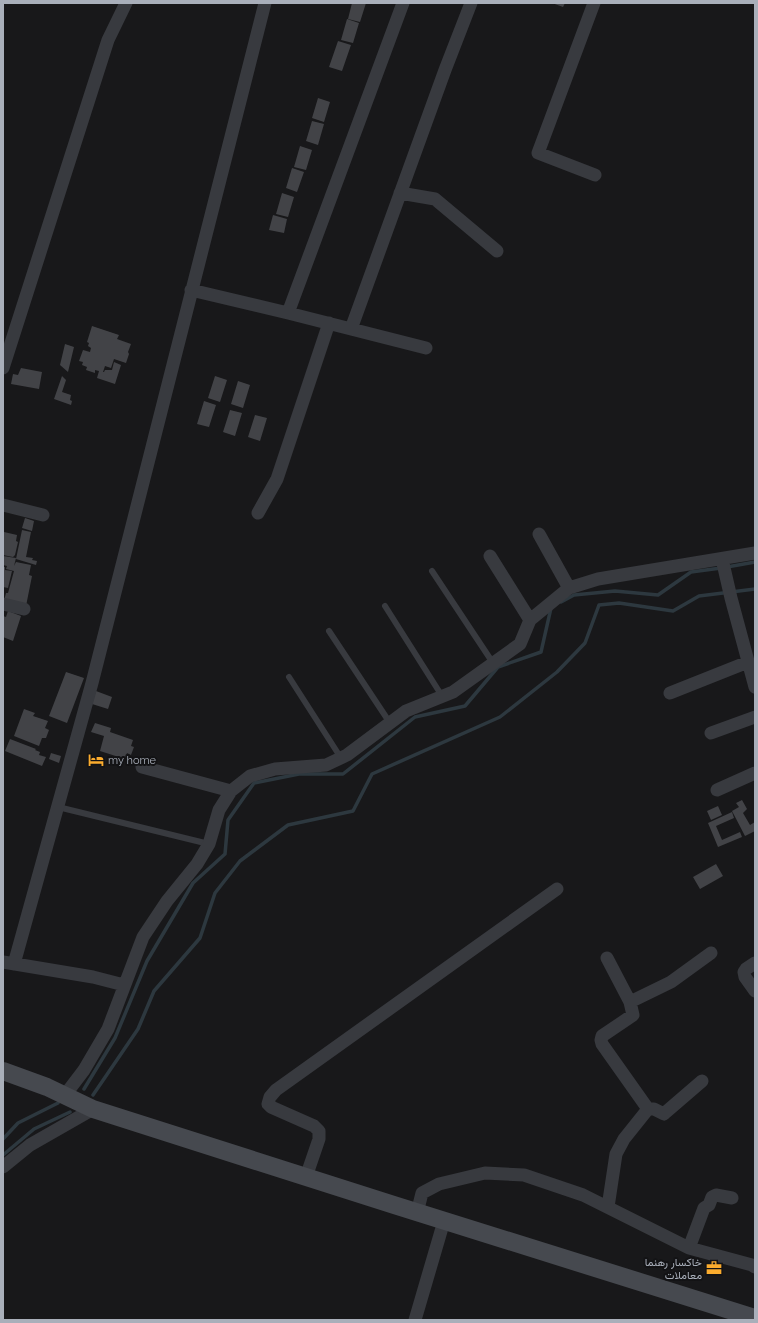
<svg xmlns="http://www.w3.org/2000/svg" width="758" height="1323" font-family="Raleway,Vazirmatn,sans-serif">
	<rect width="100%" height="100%" fill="#18181a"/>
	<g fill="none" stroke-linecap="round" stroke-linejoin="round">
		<path stroke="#2d383f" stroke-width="3.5" d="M727,567L755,562
			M561,602L574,595L615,591L658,595L691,572L721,568
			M84,1089L115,1038L147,961L193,883L225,854L228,820L254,783L299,774H343L415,717L465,706L498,667L541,652L551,608
			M93,1095L138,1029L154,991L200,938L215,893L240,861L288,825L353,811L372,774L500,717L557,672L585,643L599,605L619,603L673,611L699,596L755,589
			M3,1139L18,1123L58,1103
			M3,1155L34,1129L70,1112"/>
	</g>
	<path fill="#424347" d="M352,3H366L360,22L348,19Z
		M552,3H565L563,7Z
		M347,19L359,23L353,43L341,40Z
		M338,41L351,45L342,71L329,67Z
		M318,98L330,102L324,122L312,118Z
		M312,121L324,124L318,145L306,141Z
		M300,146L312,150L306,170L294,167Z
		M292,168L304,172L297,192L286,188Z
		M282,193L294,197L288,217L276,214Z
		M273,215L287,219L284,233L269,230Z
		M92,326L119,335L117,339L131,344L128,352L129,354L126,363L114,359L111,368L105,366L103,372H104L105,370H112L114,362L121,365L115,384L97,378L99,371L95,370V373L86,370L87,367L82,365L83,362L79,361L83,350L90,352L91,348L88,346L89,343L87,342Z
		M65,344L74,347L68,372L60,365Z
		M21,368L42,372L39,389L11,384L13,374L18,375Z
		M62,376L66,380L62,392L71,395L70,400L72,401L71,405L54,399Z
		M215,376L227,380L220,402L208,398Z
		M238,381L250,385L243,408L231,404Z
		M204,401L216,405L209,427L197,424Z
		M230,410L242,413L235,436L223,432Z
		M255,415L267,418L260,441L248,437Z
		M25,518L34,521L32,531L22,528Z
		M22,530L31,532L26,557L33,558L32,560L37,561L36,565L16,559Z
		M4,532L17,535L16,541L18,542L15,555L13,557L3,555Z
		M3,556L16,558L14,566L16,562L31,565L29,575L32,576L30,586L25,585L30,586L26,606L4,601L6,593H8L14,571L6,569L7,566L3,565Z
		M3,567H5V570L12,571L8,588L3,587Z
		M8,611L21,616L13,641L3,637V616L6,617Z
		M66,672L84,678L67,723L49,716Z
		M96,691L112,697L108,709L92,704Z
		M24,709L35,713L33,716L48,721L45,728L49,730L46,738H42L39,746L14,736Z
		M95,723L111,728L110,732L133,740L131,746L134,747L131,755L127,753L125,759L100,751L104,736L91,732Z
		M10,739L36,749L35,750L40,752L39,755L46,757L42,766L5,751Z
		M51,753L61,756L59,763L49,759Z
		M742,800L747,809L743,813L750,825L755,822V831L745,836L732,811L739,807L736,803Z
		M718,806L722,815L711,820L707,811Z
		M732,812L734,818L716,826L722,840L740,832L742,837L718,847L708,823Z
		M716,864L723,876L700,889L693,877Z"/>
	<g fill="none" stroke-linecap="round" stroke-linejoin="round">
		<path stroke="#383a3f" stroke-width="6" d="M432,571L493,663
			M385,606L442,696
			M329,631L390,723
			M289,677L341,758
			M58,807L209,844"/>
		<path stroke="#383a3f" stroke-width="13" d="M594,3L538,153L595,175
			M400,193L435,199L497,251
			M191,290L288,313L426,348
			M288,313L403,3
			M351,329L445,70L471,3
			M3,368L108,40L126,3
			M3,505L43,515
			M258,513L277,479L329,323
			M539,534L569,588
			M490,556L530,620
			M722,559L731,598L755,687
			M3,604L24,609
			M670,693L748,662
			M711,733L755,717
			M142,767L231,791
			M717,790L755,773
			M607,958L630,1002L633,1015L602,1036L601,1040L602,1044L648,1109H654L664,1114L666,1112L702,1081
			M3,962L93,977L124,985
			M755,963L746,969L744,972L745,977L755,991
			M14,964L92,683L265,3
			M630,1002L671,982L711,953
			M65,1095L84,1070L108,1029L143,937L167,901L197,864L209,844L219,810L231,791L250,776L275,769L326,765L347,755L406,711L453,692L520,644L530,620L569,588L598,579L755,553
			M3,1167L30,1145L93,1109
			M306,1177L319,1139V1131L314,1126L271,1107L268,1104L270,1097L276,1090L557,889
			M608,1207L616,1154L624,1139L648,1109
			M417,1213L422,1193L439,1184L485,1173L524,1175L583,1195L689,1248L752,1265L755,1267
			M689,1248L704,1208L709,1205L712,1197L716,1195L732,1198
			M415,1320L444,1221"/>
		<path stroke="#46494f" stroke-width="18" d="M3,1071L47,1087L93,1109L394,1205L755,1318"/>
	</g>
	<defs>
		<symbol id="hotel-bare" viewBox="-9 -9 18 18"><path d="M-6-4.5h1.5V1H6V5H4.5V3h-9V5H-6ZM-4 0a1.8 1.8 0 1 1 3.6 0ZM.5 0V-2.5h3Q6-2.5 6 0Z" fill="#fbac2e" stroke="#131315" stroke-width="2.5" paint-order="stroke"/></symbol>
		<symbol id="office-bare" viewBox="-9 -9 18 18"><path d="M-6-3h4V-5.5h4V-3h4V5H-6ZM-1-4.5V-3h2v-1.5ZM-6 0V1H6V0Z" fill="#fbac2e" stroke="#131315" stroke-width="2.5" paint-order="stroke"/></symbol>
	</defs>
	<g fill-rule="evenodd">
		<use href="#hotel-bare" x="85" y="749" width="22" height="22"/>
		<use href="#office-bare" x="703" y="1257" width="22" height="22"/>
	</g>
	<g text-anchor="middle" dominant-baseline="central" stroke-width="4" stroke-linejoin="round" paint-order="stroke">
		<g font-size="11" fill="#a9afba" stroke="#131315" text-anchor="start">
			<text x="108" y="760">my home</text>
			<text x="702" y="1262" text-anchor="end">خاکسار رهنما<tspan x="702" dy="13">معاملات</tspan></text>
		</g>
	</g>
	<rect width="758" height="1323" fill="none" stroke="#a9afba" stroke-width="8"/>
</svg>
